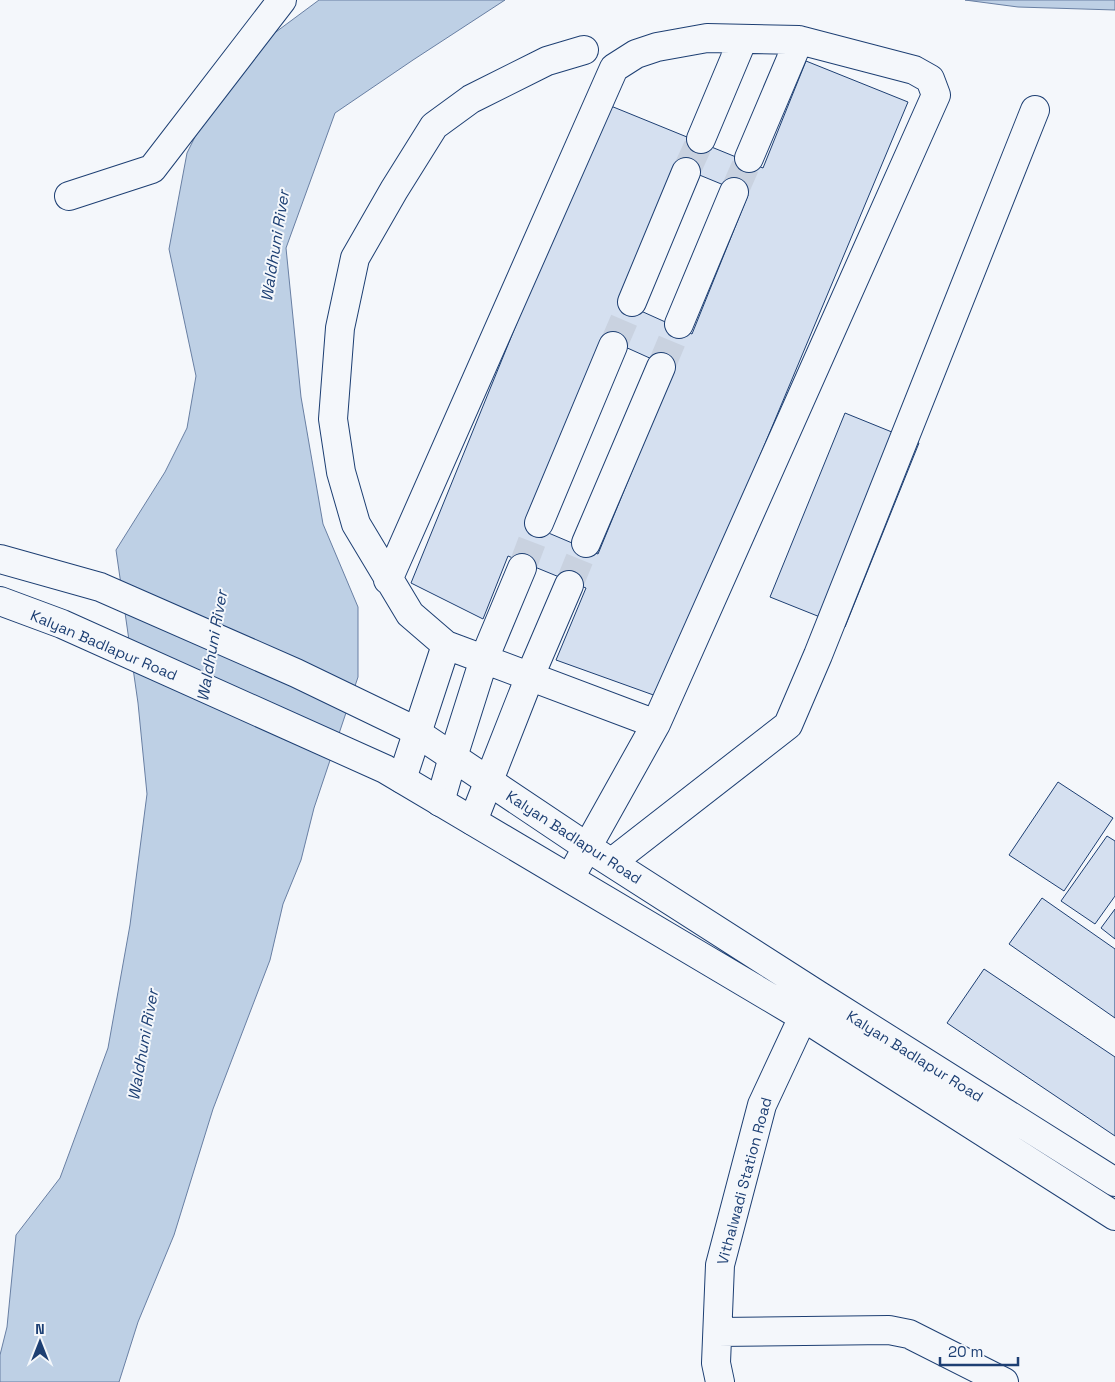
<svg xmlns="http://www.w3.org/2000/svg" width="1115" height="1382" font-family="'Space Grotesk',sans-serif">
	<rect width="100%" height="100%" fill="#f4f7fb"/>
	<path fill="#bed0e5" stroke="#687fa3" d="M319,0H505L413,60L335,113L286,248L301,397L323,524L358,607V677L314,808L301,860L283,904L270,960L213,1109L174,1235L138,1322L119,1382H0V1355L7,1327L16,1235L60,1178L108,1048L130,925L147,794L138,703L116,550L165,472L187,428L196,376L169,249L187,153L230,66Z
		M965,0H1115V10L1018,7Z"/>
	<path fill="#d5e0f0" stroke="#1d3f73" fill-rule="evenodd" d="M806,61L908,102L659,697L556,660L586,588L508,556L483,619L411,583L606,104L763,168ZM680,167L748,195L692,334L621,302ZM603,337L674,369L598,554L525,523Z
		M845,413L919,443L845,627L770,597Z
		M1058,782L1113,818L1064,891L1009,855Z
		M1107,836L1115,841V896L1095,924L1061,901Z
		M1042,898L1115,949V1018L1009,944Z
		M1115,909V939L1101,928Z
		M984,969L1115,1057V1136L947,1023Z"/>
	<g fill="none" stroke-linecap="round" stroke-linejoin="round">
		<path stroke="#c9d2e0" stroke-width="28" stroke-dasharray="28 14" stroke-linecap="butt" d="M686,172L701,139
			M734,192L749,158
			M613,346L632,302
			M661,367L679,324
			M522,568L539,523
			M569,585L586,543"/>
		<defs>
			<path id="minor" d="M584,50L547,61L471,99L434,126L394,190L355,258L340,328L333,419L341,472L356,524L410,614L446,645L656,724
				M701,139L743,39
				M749,158L799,40
				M69,196L152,169L282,0
				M632,302L686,172
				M679,324L734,192
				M539,523L613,346
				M586,543L661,367
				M388,580L614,68L636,54L657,47L707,38L799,40L914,70L930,79L936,95L656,724L570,878
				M402,779L446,645
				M440,802L453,757L484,659L522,568
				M473,821L530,676L569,585
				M612,862L788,725L818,655L1035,110
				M718,1332L889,1330L909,1334L1004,1382
				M720,1382L716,1363L720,1265L762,1105L803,1017L816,997"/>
			<path id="major" d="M0,559L100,587L296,673L408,727L587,847L818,995L1115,1182
				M0,601L62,624L385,769L803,1017L1115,1216"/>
		</defs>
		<use href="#minor" stroke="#1d3f73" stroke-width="30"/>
		<use href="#major" stroke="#1d3f73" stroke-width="30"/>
		<use href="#minor" stroke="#f4f7fb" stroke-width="28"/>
		<use href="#major" stroke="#f4f7fb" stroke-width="28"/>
	</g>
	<g text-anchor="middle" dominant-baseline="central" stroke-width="4" stroke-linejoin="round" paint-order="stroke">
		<g font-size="15" fill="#1d3f73" stroke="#f4f7fb">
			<text transform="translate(104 645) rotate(23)">Kalyan Badlapur Road</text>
			<text transform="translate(574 837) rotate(33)">Kalyan Badlapur Road</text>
			<text transform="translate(915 1056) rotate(32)">Kalyan Badlapur Road</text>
			<text transform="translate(744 1181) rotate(-75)">Vithalwadi Station Road</text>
		</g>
		<g font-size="16" font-style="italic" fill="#1d3f73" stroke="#f4f7fb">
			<text transform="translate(275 246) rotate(-81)">Waldhuni River</text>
			<text transform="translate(212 646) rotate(-80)">Waldhuni River</text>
			<text transform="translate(143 1045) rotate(-80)">Waldhuni River</text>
		</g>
	</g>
	<g transform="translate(40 1342)" stroke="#f4f7fb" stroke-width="4" paint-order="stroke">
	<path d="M0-4L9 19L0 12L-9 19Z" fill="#1d3f73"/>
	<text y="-8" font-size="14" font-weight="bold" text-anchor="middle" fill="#1d3f73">N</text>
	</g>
	<path d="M940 1357v8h78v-8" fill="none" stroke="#1d3f73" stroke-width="2.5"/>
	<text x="948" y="1357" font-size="15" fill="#1d3f73" stroke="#f4f7fb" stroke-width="4" paint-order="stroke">20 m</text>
</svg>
